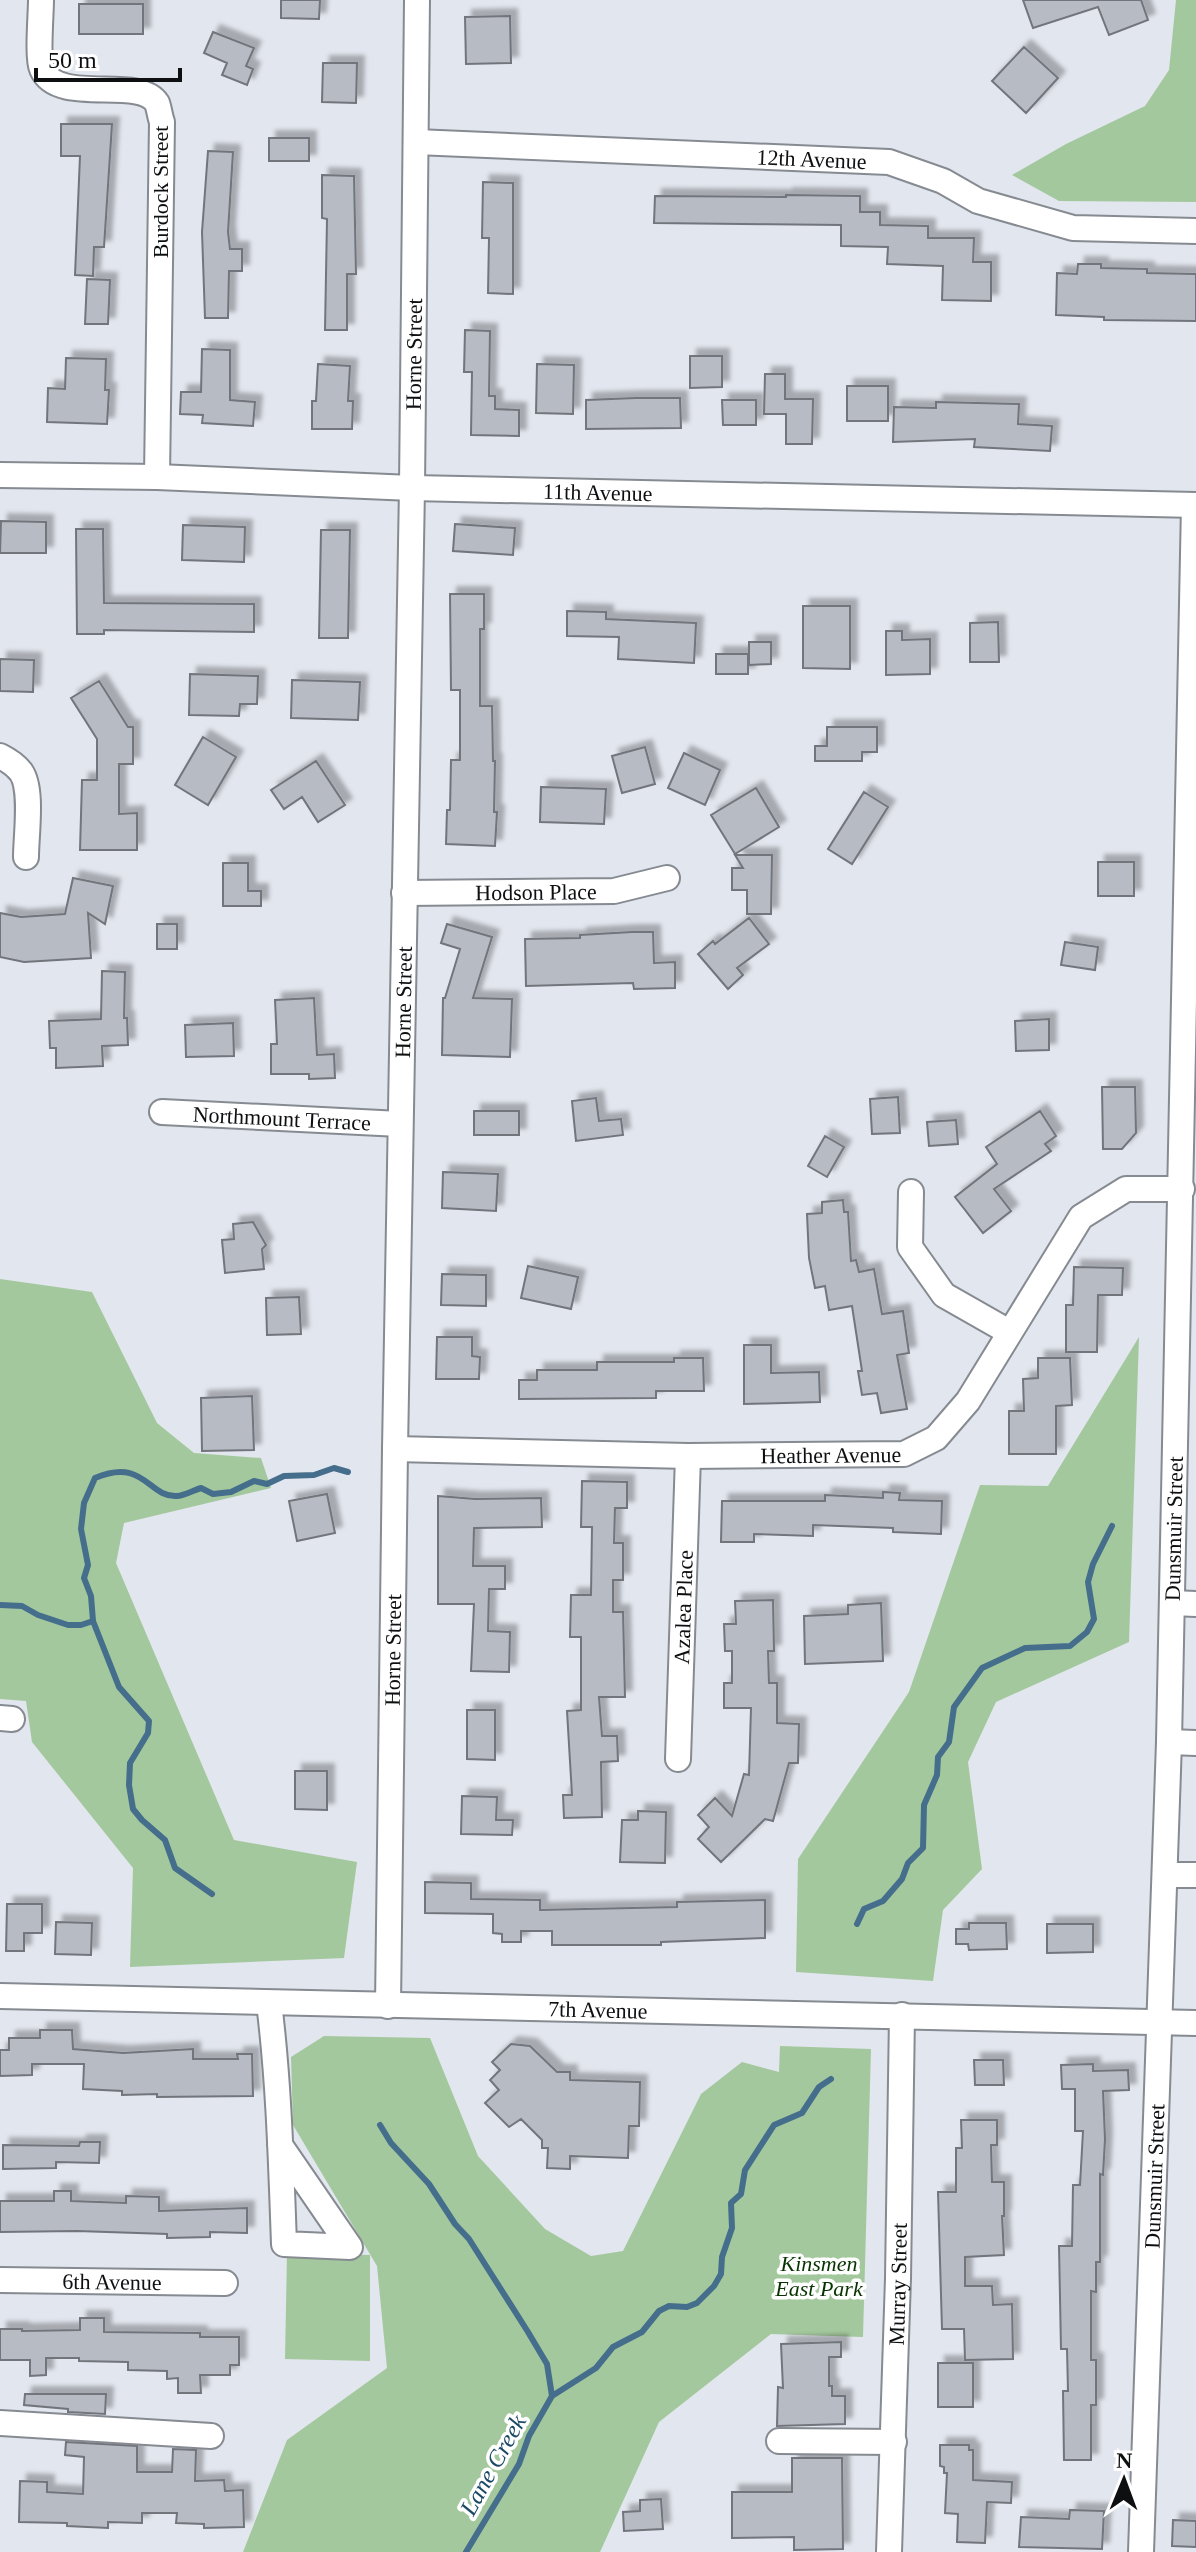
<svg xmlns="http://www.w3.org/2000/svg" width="1196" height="2552" font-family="Georgia,serif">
	<defs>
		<filter id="shadow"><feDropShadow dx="7" dy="-7" stdDeviation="2" flood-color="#0004"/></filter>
	</defs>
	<rect width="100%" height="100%" fill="#e2e6ee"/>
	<path fill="#a4c89d" d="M1176,0H1196V202L1059,201L1012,175L1066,144L1145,106L1169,70Z
		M0,1279L92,1292L157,1423L194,1453L261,1458L271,1488L124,1523L116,1563L234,1840L357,1862L344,1958L130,1967L133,1868L32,1742L26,1701L0,1699Z
		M1139,1337L1129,1642L996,1702L968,1762L982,1869L943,1910L933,1981L796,1972L798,1859L909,1692L980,1485L1048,1486Z
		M324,2036L430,2038L478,2156L545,2229L591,2256L623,2251L701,2094L742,2062L779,2072L780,2046L871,2049L863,2337L771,2334L659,2422L600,2552H243L287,2440L387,2368L377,2266L293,2125L291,2057Z
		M287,2253L370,2255V2361L285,2359Z"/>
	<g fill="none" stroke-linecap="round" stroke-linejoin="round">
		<path stroke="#456e8c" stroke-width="6" d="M0,1605L22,1606L38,1615L68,1625H81L93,1621L119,1687L149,1721L148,1733L130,1763L129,1785L133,1809L142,1820L165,1840L175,1868L212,1894
			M93,1621L91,1596L84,1578L88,1565L81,1529L84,1503L95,1478C145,1457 148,1498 177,1496C184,1496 194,1490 201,1488L213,1494L231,1492L254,1481L267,1484L284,1476L314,1475L334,1468L348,1472
			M857,1924L864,1909L883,1901L902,1879L908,1863L923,1848L924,1805L937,1775L938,1757L949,1742L954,1707L982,1668L1025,1648L1070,1646L1087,1632L1094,1619L1088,1582L1093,1564L1112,1526
			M380,2125L391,2143L429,2184L455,2224L469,2239L528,2332L547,2364L552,2396
			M466,2552L519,2464L529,2436L552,2396L596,2368L613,2347L642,2332L659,2311L669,2306L687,2307L697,2303L714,2286L721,2274L722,2257L732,2228L731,2203L741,2194L745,2170L774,2125L802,2113L819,2087L831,2079"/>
	</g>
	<path fill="#b7bbc3" stroke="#72757c" stroke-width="2" filter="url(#shadow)" d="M281,0H320L319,19L281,18Z
		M1023,0H1141L1148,20L1109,35L1098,7L1033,28Z
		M79,4H143V34H79Z
		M510,16L511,63L466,64L465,17Z
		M213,32L254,48L246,66L253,69L247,85L222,75L227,63L204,53Z
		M1024,47L1058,78L1026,113L992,81Z
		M323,63H357L356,103L322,102Z
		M61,124H112L104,247H94L93,276L75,275L80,156H61Z
		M269,138H309V161H269Z
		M208,151L233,152L228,232L230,249H242V271H229L228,318H205L202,232Z
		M322,175L354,176L356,274H347V330H325L327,219L322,218Z
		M483,182L513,183V294L488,293L489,238H482Z
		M786,195L860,196V212H880V225L928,226V238H974L973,262H991V301L942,300L943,266L887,264L888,247L841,246V225L654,223L655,196L786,197Z
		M1078,264H1101V268L1147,269V273L1196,274V321L1104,320V317L1056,315L1057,273L1077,274Z
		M87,279L110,280L108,324H85Z
		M465,330L490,331L489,396H495V409L519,410V436L471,435L472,372H464Z
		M202,349L230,350V400L255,402L253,426L202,423L203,415L180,414L181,392H201Z
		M690,356H722V387L690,388Z
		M66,358L106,359L105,390H109L107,424L47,422L48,388L65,389Z
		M318,364L350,366L348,401H353L352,429H312V401H316Z
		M537,364L574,365L573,414L536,413Z
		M765,374H785V399H813L812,444H786V414H764Z
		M847,386H888V421H847Z
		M636,398H680L681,428L586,429V400Z
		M722,400H756V425H723Z
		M936,402L1019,404L1018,424L1052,426L1050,451L974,447L975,439L893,442L894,407L936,408Z
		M1,521L46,522V553H0Z
		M455,524L515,528L513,555L453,551Z
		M183,525L245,527L244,562L182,560Z
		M76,529H103L104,603L254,604V632L104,630V634H77Z
		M321,530H350L348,638H319Z
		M450,594H484V629H480V706H492L493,761H495L494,812H497L495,846L446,844L447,810H450L451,760H460V690H451Z
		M803,606H850V669L803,668Z
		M567,611L606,612V619L696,623L694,663L618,659L619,637L567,636Z
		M998,622L999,662H970V623Z
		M886,631H902V640L930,639V674L886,675Z
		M749,642H771V664L749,665Z
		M716,654H748V674H716Z
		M0,659L34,660L33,692L0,691Z
		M190,674L258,676L257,704H240L239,716L189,715Z
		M292,680L360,682L358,720L291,718Z
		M99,681L128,727H133V764H119V814L137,813V850H80L82,780H97V739L71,698Z
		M827,727H877V752H862V761H815V746H827Z
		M203,737L236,757L208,805L175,785Z
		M645,747L655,784L622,793L612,756Z
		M684,753L720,770L705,805L668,788Z
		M316,761L345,805L318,822L302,797L284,809L271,790Z
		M541,787L606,789L604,824L540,822Z
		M756,788L779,827L735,854L711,815Z
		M864,792L888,807L852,864L828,849Z
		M735,855H772L771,914H747V890H732V868H743Z
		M1098,862H1134V896H1098Z
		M223,863H248V891H261V906H223Z
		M73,878L113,886L105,924L88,913L91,958L24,962L0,957V913L21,917L65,914Z
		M749,918L769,944L737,968L743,975L728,989L698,954L713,941L715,944Z
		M157,924H177V949H157Z
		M447,924L492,937L473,998L512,999L510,1057L442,1055L443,998H445L460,949L441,943Z
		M632,932H653L654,963L675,962V988L634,989L633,983L526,986L525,939L580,938V935Z
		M1065,942L1098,947L1095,970L1061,965Z
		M102,971L125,972L124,1018H127L128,1045L102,1046L103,1066L56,1068V1048H50L49,1021L101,1019Z
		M314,998L317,1055L334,1054L335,1078L309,1079V1074H271V1044H277L275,1000Z
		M1049,1019V1050L1016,1051L1015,1021Z
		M233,1023L234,1056L186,1057L185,1025Z
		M1102,1087H1135L1136,1133L1122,1149H1103Z
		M898,1097L900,1133L872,1134L870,1099Z
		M596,1098L599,1121L621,1119L623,1135L576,1141L572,1101Z
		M474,1111H519V1135H474Z
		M1040,1111L1056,1136L1045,1144L1051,1151L994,1189L1011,1211L983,1233L955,1197L997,1164L986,1147Z
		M956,1120L958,1144L929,1146L927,1122Z
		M825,1136L844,1147L827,1177L808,1166Z
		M443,1172L498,1174L496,1211L442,1208Z
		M843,1200L844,1212H848L851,1261L856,1260L859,1272L874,1269L882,1314L903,1311L909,1353L897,1355L907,1409L881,1413L877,1393L862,1395L858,1371H862L852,1306L829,1310L825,1286L815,1288L809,1258L807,1214L822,1213V1202Z
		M253,1222L266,1245L262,1249L264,1269L225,1273L222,1240L234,1239L233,1224Z
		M528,1266L578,1277L571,1309L521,1298Z
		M1074,1267L1123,1268L1122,1295H1098L1097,1352H1066V1305H1073Z
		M442,1274L486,1275V1306L441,1305Z
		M299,1297L301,1334L267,1335L266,1298Z
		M437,1337H472V1356L480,1357L479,1379H436Z
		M744,1345H771V1373L819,1372L820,1402L744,1404Z
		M674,1358H703L704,1391H656V1398L519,1399V1380H537V1370H597V1362H674Z
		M1038,1358H1070L1072,1405L1056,1406V1454H1009V1411H1024L1023,1379L1038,1378Z
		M252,1396L254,1450L202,1451L201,1398Z
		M582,1481L627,1482V1508H615L614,1543H623V1580H613V1612H623L625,1697H599L602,1736H617L618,1761L601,1762L602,1817L564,1818L563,1795H572L567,1711L581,1710V1637H570L571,1595H591L592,1527H581Z
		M883,1492L900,1493L899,1500L942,1501L941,1534L893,1532V1528L813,1525V1536L754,1534V1542H721L722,1501H825V1495L883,1498Z
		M327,1494L335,1533L297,1541L289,1501Z
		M438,1496L475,1499L541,1498L542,1527L474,1528L473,1566H505V1589H489L488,1631L510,1632L509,1672L471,1671L474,1604H438Z
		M773,1600L774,1651H768L769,1683H777V1723L799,1724L798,1763H789L773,1821L765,1819L721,1862L698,1839L709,1827L698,1815L715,1798L732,1816L744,1774L749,1775L751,1708H724V1683H732V1651H725L724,1624H736L735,1601Z
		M881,1603L883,1661L805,1664L804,1616L848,1614V1605Z
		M467,1710H495V1760L467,1759Z
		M295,1771H327V1810L295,1809Z
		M462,1796L497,1797L496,1820H513L512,1835L461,1834Z
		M638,1811L666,1812L665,1863L620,1862L622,1820H638Z
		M425,1882L471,1883V1899L540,1900V1910L677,1907V1902L765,1900V1938L661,1942V1945H552V1931H521V1942H502V1934L493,1933V1914L425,1913Z
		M7,1904H42V1933H24V1951H6Z
		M56,1922L92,1923L91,1955L55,1954Z
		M969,1923H1006L1007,1949L969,1950L968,1944H956V1929H969Z
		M1047,1924H1093V1952L1047,1953Z
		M40,2030H72L73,2049L123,2053L193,2049V2059H238L237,2054H252L253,2096L157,2097V2094L122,2095V2091L83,2089L84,2064H32V2075L0,2076V2050H9V2038H40Z
		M511,2044L530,2046L557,2072H570V2080L640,2082L639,2126H629L628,2158L570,2156V2169L547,2168L548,2148H542V2140L521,2119L509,2127L485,2103L499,2090L490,2080L500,2070L492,2062Z
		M974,2060H1003L1004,2085H975Z
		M1093,2064V2071L1128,2070L1129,2090L1103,2091L1105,2139L1103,2175L1100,2174V2262H1096V2292L1091,2291V2360H1096V2405H1091V2460H1064L1063,2391H1068L1067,2349H1061L1059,2246H1072L1073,2185H1080L1083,2131H1075V2089H1062L1061,2065Z
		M961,2120H997V2145H991L992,2182H1004V2216H1002L1004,2255L965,2257V2286H992L993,2305L1012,2304L1013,2359L965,2360L964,2329H942L938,2192H956V2148H962Z
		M80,2142H100L99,2163L56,2162V2168L3,2169V2145L79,2146Z
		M54,2191H71V2201L126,2203V2196L159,2197V2211L247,2208V2233L210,2232V2237L167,2238V2234L77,2231L0,2232V2201H54Z
		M80,2318H104V2332L200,2333V2337H239V2365H230V2375H200L201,2393H178V2378L167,2379V2371L128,2370V2362L79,2361V2358H46V2375L30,2376V2360H0V2329H22V2331L80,2330Z
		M841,2342V2357H829V2386H832V2396H845V2424L777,2426L778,2387L783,2388L781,2344Z
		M938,2363H973V2407H938Z
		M25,2394H106L105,2414L68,2412V2409L24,2405Z
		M66,2442L137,2446V2472H172L173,2449L196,2450L195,2481L224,2480L225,2491L243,2490L244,2527L204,2528V2524L176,2523L177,2513H142V2523L108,2522V2528L67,2526V2523L19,2522L20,2481L47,2482V2492L83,2494L84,2457L65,2455Z
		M940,2445H969V2450H973V2480L1012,2482L1011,2503L987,2502L985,2543L957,2542L958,2514L945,2513L947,2473H944V2467L940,2466Z
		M792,2458H842L843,2549L794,2550V2537L732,2538V2492H792Z
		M661,2499L663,2529L624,2531L623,2512L640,2511V2500Z
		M1070,2510L1104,2511L1102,2549L1019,2547L1021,2517L1069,2519Z
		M1173,2520L1196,2521V2547L1172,2546Z"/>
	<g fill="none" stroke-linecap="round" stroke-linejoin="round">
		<defs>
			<g id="minor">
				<path d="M41,0C41,14 37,59 42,69C58,106 139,75 157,103C159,108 160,117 162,122L157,477"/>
				<path id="s1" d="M416,142L889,162L943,181L978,201L1073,228L1196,231"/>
				<path id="s2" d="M0,475L157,477L412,488L1196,505"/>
				<path d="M0,756C8,760 15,764 21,772C33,789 26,835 26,857"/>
				<path id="s3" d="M404,893L614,891L667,878"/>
				<path id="s4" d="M162,1112L400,1124"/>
				<path d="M911,1192L910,1247L944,1295L1009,1332"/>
				<path id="s5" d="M395,1449L688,1456L904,1454L936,1438L968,1401L1081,1217L1126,1189H1182"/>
				<path d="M1172,1603L1196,1604"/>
				<path d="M0,1718L12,1719"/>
				<path d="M1169,1742L1196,1743"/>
				<path id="s6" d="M678,1759L688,1456"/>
				<path d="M1165,1875H1196"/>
				<path id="s7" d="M0,1996L1196,2023"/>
				<path d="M269,2003C279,2083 281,2163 284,2244L350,2247L280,2145"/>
				<path id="s8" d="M388,2006L395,1449L412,488L417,0"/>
				<path id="s9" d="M0,2280L225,2283"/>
				<path d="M0,2423L211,2436"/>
				<path d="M779,2441L894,2442"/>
				<path id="s10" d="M889,2552L898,2278L902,2015"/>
				<path id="s11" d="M1141,2552L1169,1742L1194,505"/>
			</g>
		</defs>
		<use href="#minor" stroke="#868a91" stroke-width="28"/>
		<use href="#minor" stroke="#fff" stroke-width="24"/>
	</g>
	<g text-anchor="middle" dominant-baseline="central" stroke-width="7" stroke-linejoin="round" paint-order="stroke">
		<g font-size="22" fill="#0e0f11" stroke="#fff">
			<text stroke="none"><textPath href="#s1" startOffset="396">12th Avenue</textPath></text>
			<text transform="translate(160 192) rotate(-90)">Burdock Street</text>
			<text stroke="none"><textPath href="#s8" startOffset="1652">Horne Street</textPath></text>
			<text stroke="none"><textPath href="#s2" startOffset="598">11th Avenue</textPath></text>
			<text stroke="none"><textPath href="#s3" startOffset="132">Hodson Place</textPath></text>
			<text stroke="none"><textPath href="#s8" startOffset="1004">Horne Street</textPath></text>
			<text stroke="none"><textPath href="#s4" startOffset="120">Northmount Terrace</textPath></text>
			<text stroke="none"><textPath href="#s5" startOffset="436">Heather Avenue</textPath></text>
			<text stroke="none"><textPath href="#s11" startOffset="1024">Dunsmuir Street</textPath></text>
			<text stroke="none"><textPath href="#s6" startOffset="152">Azalea Place</textPath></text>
			<text stroke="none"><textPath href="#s8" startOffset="356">Horne Street</textPath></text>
			<text stroke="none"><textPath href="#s7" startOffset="598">7th Avenue</textPath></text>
			<text stroke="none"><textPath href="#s11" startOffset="376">Dunsmuir Street</textPath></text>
			<text stroke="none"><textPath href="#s9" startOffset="112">6th Avenue</textPath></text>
			<text stroke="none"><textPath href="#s10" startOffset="268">Murray Street</textPath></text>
		</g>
		<g font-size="22" font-style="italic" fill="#073400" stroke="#fff">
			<text x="819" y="2263">Kinsmen<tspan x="819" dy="25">East Park</tspan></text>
		</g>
		<g font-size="24" font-style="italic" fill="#1b4966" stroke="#fff">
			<text transform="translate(493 2465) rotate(-61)">Lane Creek</text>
		</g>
	</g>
	<g transform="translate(1124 2480) rotate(1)" stroke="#ffffff" stroke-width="6" paint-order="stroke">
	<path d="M0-6L14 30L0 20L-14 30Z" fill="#0e0f11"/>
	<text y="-12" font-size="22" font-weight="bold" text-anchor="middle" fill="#0e0f11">N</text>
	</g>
	<path d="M36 68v12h144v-12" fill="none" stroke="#0e0f11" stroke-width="4"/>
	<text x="48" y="68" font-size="24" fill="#0e0f11" stroke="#ffffff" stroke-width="6" paint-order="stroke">50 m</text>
</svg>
